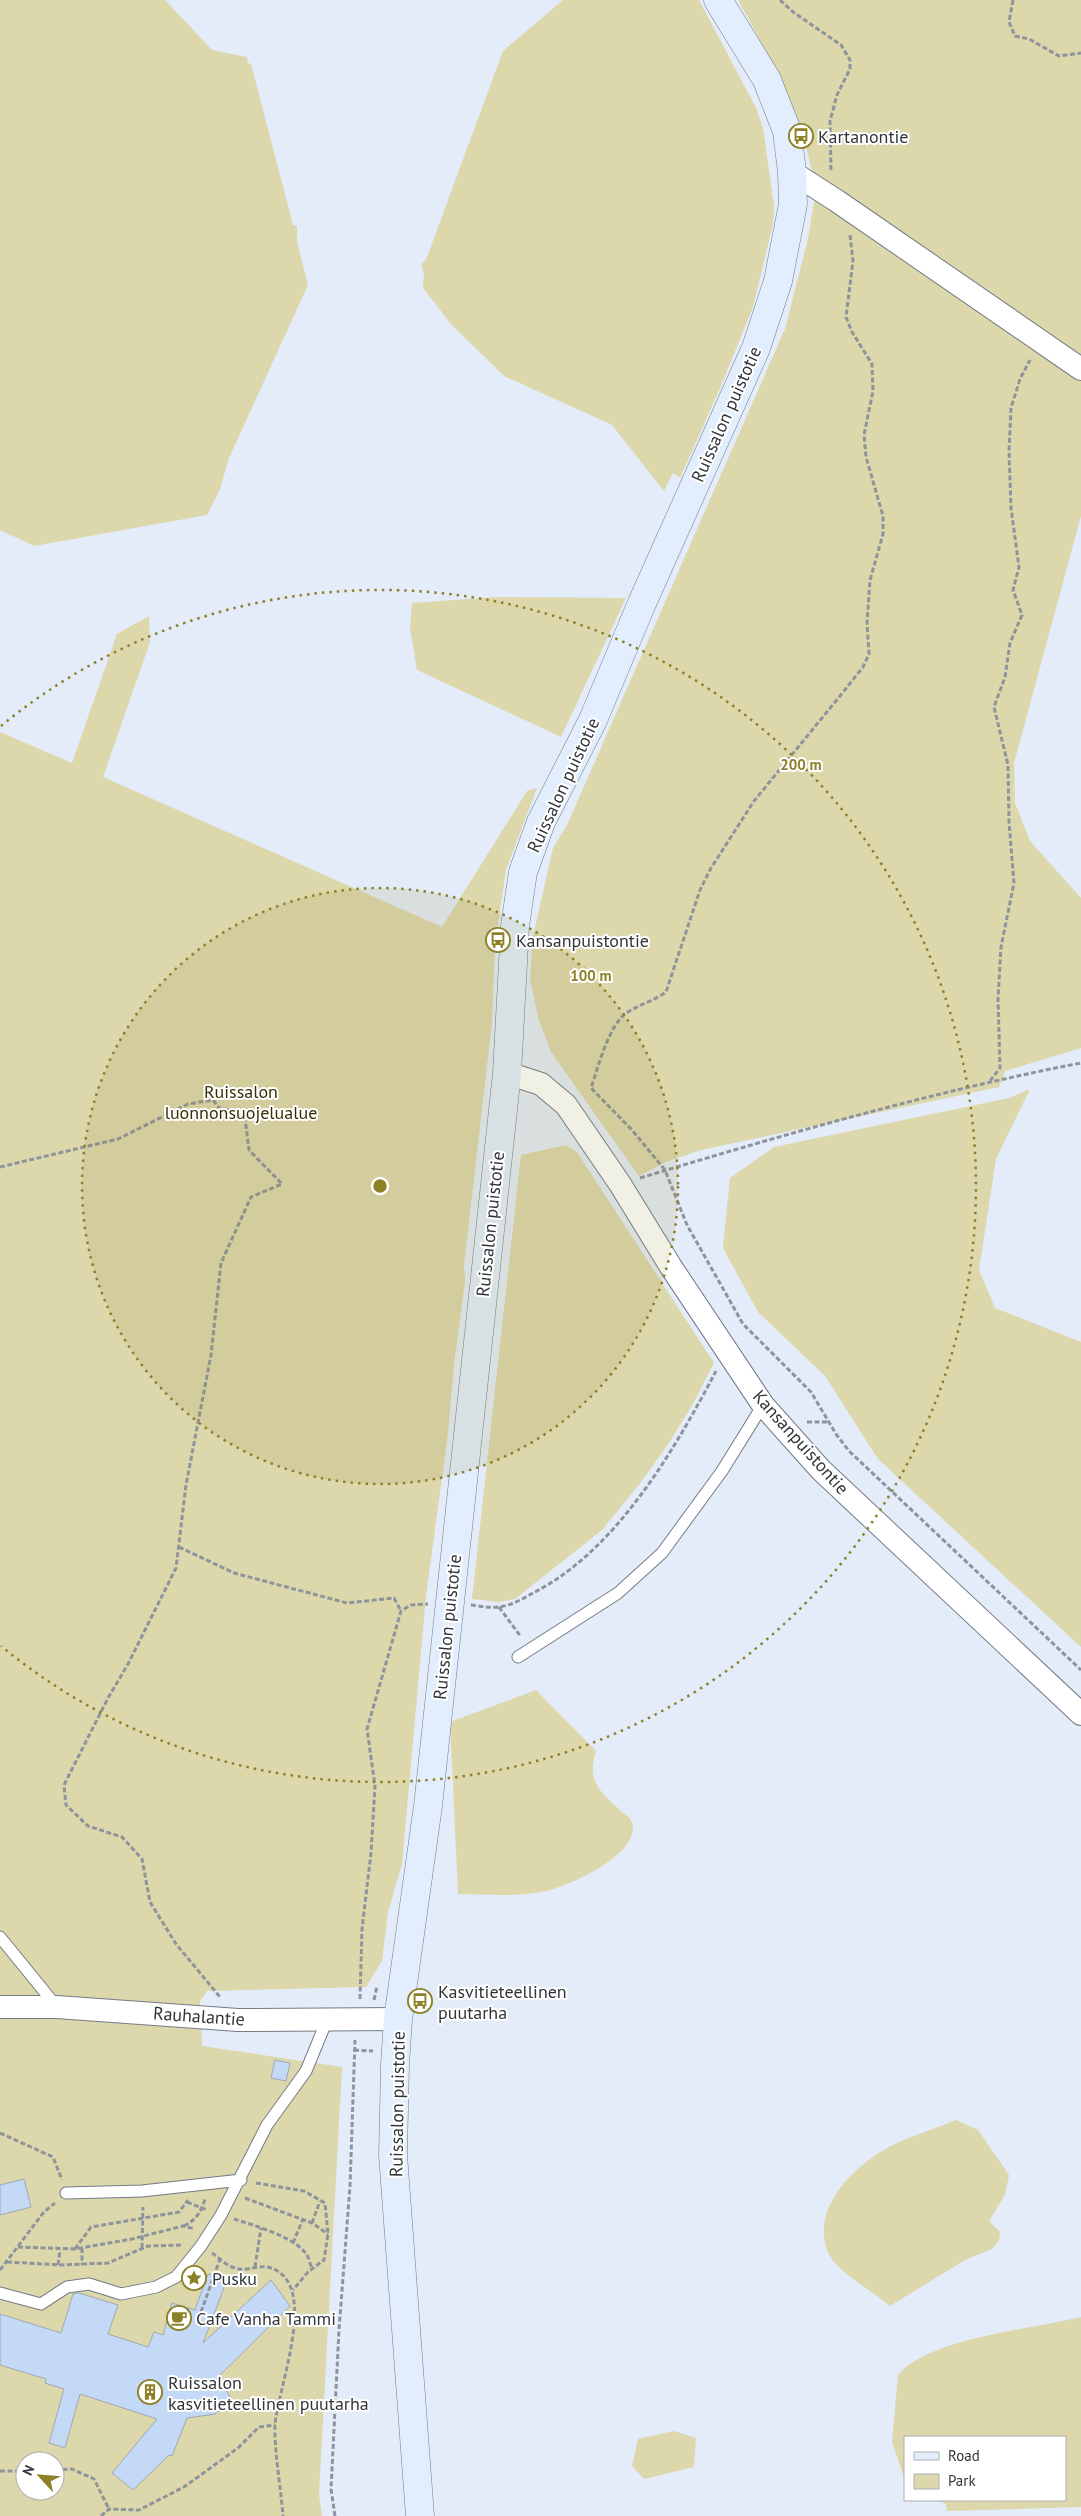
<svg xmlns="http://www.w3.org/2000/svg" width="1081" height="2516" font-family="'PT Sans',sans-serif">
	<rect width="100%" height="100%" fill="#e3ecf8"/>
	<path fill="#ddd7ac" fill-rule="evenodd" d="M0,0H165L212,50L247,57L248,63L251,64L293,225L297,226V242L308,285L229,458L220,489L207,515L34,546L0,530Z
		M563,0H699L756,108L763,128L774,206L773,224L753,307L721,386L680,478L673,473L664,491L612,425L504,376L451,324L423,288L424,274L421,264L426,260L503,51Z
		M738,0H1081V516L1014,763L1015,803L1030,841L1081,898V1048L1005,1071L999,1087L701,1150L666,1162L639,1176L551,1052L538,1017L530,979L533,936L553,848L567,825L785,329L808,239L816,188L801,126L773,64Z
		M497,597L626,598L561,737L417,670L410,628L412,603Z
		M149,616L150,642L103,777L442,927L527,791L537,788L506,870L495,945L492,1022L464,1265L465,1281L454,1365L448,1433L426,1596L402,1864L388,1912L382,1961L366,1987L207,1991L200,2001L202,2046L342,2067L319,2494L322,2516H0V732L72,763L117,634ZM25,2461H55V2491H25Z
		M1030,1089L996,1159L979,1270L995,1308L1081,1342V1647L878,1459L825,1376L758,1312L723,1248L730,1178L774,1147L1009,1098Z
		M566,1145L577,1152L714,1363L694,1402L669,1443L641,1482L602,1530L515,1599L498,1602L472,1599L521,1155Z
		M536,1690L596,1751C586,1783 601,1792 622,1812C626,1815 631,1818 632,1823C641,1853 573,1884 550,1890C520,1898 488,1894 458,1894L450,1722Z
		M956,2120L978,2130L1009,2175L1005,2195L989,2221L1000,2232L999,2241L992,2249L965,2260L890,2306C877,2295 842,2273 833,2261C805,2218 846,2173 882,2151C904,2138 932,2130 956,2120Z
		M1081,2317V2507L947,2511L946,2504L938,2500H1065V2437H905V2480L892,2442L898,2375C929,2338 1033,2329 1081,2317Z
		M674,2431L696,2438L694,2467L644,2479L632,2466L638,2439Z"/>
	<path fill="#c3d9f6" stroke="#9fa8b3" d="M275,2060L290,2063L286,2081L271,2078Z
		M24,2179L31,2207L0,2215V2185Z
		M208,2274L227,2280L203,2343L271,2280L290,2306L218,2377L233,2401L215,2414L187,2418L172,2456L169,2455L133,2490L112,2473L157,2419L80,2394L65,2448L49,2443L64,2389L45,2383L46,2379L0,2365V2314L61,2333L73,2294L79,2293L118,2305L108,2334L148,2347L154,2332L163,2335L172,2303L195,2310Z"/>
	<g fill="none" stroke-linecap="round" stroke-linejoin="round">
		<defs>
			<path id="lane" d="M518,1657L618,1593L662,1553L722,1471L763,1405
				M0,1937L57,2007
				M66,2193L142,2191L241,2180
				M0,2293L41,2304L67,2287L89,2284L121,2294L156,2287L176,2277L201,2246L221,2215L267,2125L306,2071L327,2020"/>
			<path id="street" d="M792,172L837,201L1081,369
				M507,1073L541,1084L566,1105L620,1184L671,1267L763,1405L821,1470L1081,1714
				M0,2007H57L238,2020L398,2019"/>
			<path id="secondary" d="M420,2516L393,2155L395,2065L398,2019L428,1806L507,1073L515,926L523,872L541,822L593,720L642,603L756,348L778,281L793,204L792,172L787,131L767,80L718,0"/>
		</defs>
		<use href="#lane" stroke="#737b85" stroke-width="13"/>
		<use href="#street" stroke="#737b85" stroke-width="24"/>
		<use href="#secondary" stroke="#737b85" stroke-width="29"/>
		<path stroke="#8e949c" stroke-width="3" stroke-dasharray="5 2.5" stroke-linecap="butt" d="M780,0L793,12L841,45L850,60V69L837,95L830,121L831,172
			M1013,0L1009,22L1015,36L1029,39L1059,56L1081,53
			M850,235L853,261L846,317L852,332L872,364L873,391L864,435L866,457L883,516V534L870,580L867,623L869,654L863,667L840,696L754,801L711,868L700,890L666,992C654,1001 640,1004 628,1012C609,1023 598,1068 591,1088L632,1130L665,1170L687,1225L743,1324L811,1392L836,1434L849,1451L1081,1670
			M990,1081L1000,1068L998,999L1001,947L1014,883L1009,822L1008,765L994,707L1005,677L1010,643L1022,615L1013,590L1019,567L1011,508L1009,452L1011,408L1020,379L1030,360
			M0,1167L118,1139L188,1104L213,1100L220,1109L235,1110L245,1118L249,1150L282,1184L251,1197L221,1263L211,1355L186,1485L176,1568L128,1664L108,1698L64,1785L66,1805L88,1826L122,1837L142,1859L150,1902L176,1944L220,1997
			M640,1178C786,1134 931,1092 1081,1063
			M807,1422H828
			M179,1547L234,1573L347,1603L394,1598L401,1611
			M471,1605C480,1606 489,1608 498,1607C510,1606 523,1599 533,1593C616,1551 674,1451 716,1371
			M499,1607L521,1637
			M360,1999L362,1929L371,1853L375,1786L367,1729L401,1611L411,1605L428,1604
			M374,2000L377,1986
			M354,2050L373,2051
			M0,2133L53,2157L62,2180
			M256,2183L304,2191L325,2203L328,2234L324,2260L308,2272L293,2290
			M245,2198L312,2223L328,2234
			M187,2202L207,2210
			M234,2219C253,2225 295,2237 306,2254C309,2257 310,2264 312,2269
			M312,2223L320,2201
			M184,2226C196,2220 201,2212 205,2199
			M293,2243L303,2219
			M18,2247L75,2249L132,2239L183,2226L195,2229
			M82,2248V2265
			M142,2248L143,2207
			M75,2249L91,2227L179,2212L188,2200
			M212,2253C219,2258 227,2266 235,2268C249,2273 262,2260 279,2272C315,2297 278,2388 275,2425C274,2450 281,2489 283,2516
			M7,2262L61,2265L108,2263L148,2246L183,2245
			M58,2265L60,2250
			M255,2267L261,2228
			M0,2270L44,2212L55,2203
			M201,2312L220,2259
			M55,2470L72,2469L94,2479L109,2509
			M0,2471H25
			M101,2516L109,2509L139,2510L184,2487L238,2448L259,2427L275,2425
			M335,2516L331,2489L339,2330L350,2186L355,2040"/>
		<use href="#lane" stroke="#fff" stroke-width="11"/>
		<use href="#street" stroke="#fff" stroke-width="22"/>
		<use href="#secondary" stroke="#e2eefd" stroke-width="28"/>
	</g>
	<circle cx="380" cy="1186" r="298" fill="#8d8128" fill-opacity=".12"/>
	<g fill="none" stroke="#8d8128" stroke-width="2.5" stroke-dasharray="2.5 5">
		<circle cx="380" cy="1186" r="298"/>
		<path d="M1 726A596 596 0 1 1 1 1646"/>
	</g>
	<defs>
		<symbol id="bus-ring" viewBox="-11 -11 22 22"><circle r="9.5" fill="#fff" stroke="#8d8128" stroke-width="1.5"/><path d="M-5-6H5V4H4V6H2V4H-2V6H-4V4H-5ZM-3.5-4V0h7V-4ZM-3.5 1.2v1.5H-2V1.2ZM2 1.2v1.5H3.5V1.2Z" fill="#8d8128"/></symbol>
		<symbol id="sight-ring" viewBox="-11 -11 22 22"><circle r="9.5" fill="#fff" stroke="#8d8128" stroke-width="1.5"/><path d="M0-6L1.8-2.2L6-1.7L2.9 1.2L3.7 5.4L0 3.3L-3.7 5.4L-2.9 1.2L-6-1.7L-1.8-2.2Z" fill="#8d8128"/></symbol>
		<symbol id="cafe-ring" viewBox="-11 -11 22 22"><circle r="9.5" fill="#fff" stroke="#8d8128" stroke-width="1.5"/><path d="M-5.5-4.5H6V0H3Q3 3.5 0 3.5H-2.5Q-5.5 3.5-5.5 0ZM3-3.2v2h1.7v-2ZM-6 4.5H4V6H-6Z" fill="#8d8128"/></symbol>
		<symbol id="building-ring" viewBox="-11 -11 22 22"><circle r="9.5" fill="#fff" stroke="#8d8128" stroke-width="1.5"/><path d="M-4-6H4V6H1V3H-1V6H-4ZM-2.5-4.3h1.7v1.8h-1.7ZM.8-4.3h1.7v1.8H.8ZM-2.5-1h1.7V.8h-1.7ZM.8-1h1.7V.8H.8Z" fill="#8d8128"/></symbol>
	</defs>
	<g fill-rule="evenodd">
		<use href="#bus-ring" x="787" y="122" width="28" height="28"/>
		<use href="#bus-ring" x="484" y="926" width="28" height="28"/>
		<use href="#bus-ring" x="406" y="1987" width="28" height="28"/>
		<use href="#sight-ring" x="180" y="2264" width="28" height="28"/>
		<use href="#cafe-ring" x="165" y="2304" width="28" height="28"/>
		<use href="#building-ring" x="136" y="2378" width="28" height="28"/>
	</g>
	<g text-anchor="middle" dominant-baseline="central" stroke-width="4" stroke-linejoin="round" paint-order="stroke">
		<g font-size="18" fill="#313539" stroke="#fff" text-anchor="start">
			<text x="818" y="136">Kartanontie</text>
			<text x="516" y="940">Kansanpuistontie</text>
			<text x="438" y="1991">Kasvitieteellinen<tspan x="438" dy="21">puutarha</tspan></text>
			<text x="212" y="2278">Pusku</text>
			<text x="196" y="2318">Cafe Vanha Tammi</text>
			<text x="168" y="2382">Ruissalon<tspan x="168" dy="21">kasvitieteellinen puutarha</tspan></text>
		</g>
		<g font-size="18" fill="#313539" stroke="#fff">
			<text transform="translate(726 414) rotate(-66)">Ruissalon puistotie</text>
			<text transform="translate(563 785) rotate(-65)">Ruissalon puistotie</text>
			<text transform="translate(490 1224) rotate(-84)">Ruissalon puistotie</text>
			<text transform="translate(801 1442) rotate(48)">Kansanpuistontie</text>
			<text transform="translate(447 1627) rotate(-84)">Ruissalon puistotie</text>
			<text transform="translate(199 2016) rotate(4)">Rauhalantie</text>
			<text transform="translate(397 2104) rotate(-89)">Ruissalon puistotie</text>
		</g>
		<g font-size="18" fill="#362f00" stroke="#fff">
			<text x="241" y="1091">Ruissalon<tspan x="241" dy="21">luonnonsuojelualue</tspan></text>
		</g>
	</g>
	<circle cx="380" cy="1186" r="8" fill="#8d8128" stroke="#fff" stroke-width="2.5"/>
	<g font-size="15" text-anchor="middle" font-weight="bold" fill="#8d8128" stroke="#fff" stroke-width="4" stroke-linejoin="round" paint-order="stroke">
		<text x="801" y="770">200 m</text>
		<text x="591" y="981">100 m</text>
	</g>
	<rect x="904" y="2436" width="162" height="65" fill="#ffffff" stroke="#adaeb0"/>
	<rect x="914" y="2452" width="25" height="8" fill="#e2eefd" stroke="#adaeb0"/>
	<text x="948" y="2461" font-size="15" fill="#313539">Road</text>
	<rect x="914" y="2474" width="25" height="15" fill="#ddd7ac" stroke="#adaeb0"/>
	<text x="948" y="2486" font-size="15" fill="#313539">Park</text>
	<g transform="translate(40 2476) rotate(296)"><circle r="24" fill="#ffffff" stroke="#adaeb0"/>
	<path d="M0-4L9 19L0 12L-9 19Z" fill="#8d8128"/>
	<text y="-8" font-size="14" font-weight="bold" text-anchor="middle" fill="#313539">N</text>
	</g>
</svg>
